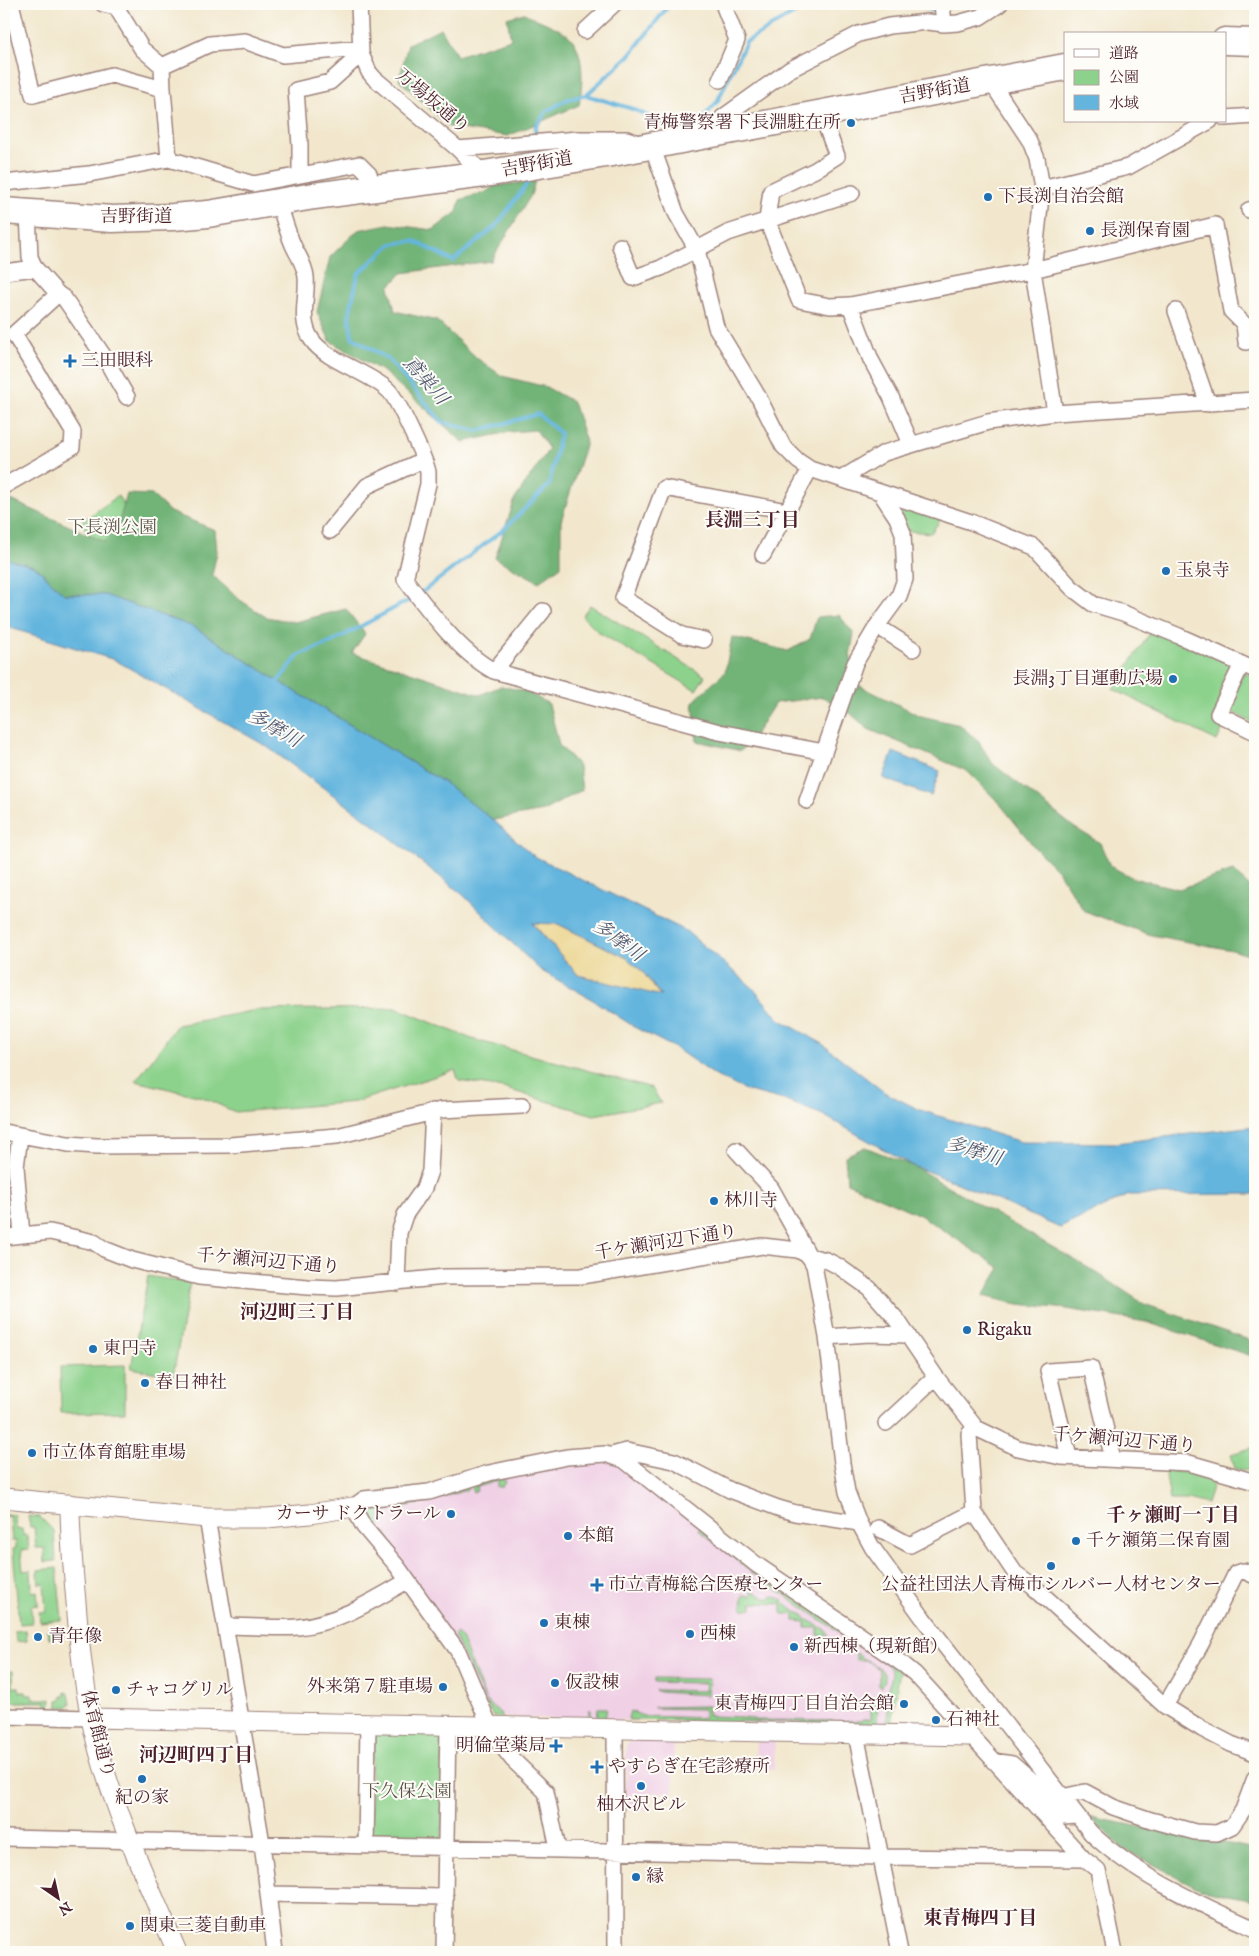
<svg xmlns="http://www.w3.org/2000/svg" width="1259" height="1956" font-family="'IM FELL English','Noto Serif JP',serif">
	<rect width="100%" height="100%" fill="#fdfcf7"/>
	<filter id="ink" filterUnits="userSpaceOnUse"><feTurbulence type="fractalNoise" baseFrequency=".02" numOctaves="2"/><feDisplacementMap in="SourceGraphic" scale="10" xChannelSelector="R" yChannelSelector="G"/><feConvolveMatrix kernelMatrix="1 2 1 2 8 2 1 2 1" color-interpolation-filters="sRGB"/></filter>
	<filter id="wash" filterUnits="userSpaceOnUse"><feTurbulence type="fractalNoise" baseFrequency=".0096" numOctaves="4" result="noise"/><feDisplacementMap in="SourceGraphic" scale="20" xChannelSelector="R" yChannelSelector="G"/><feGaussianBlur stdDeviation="1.12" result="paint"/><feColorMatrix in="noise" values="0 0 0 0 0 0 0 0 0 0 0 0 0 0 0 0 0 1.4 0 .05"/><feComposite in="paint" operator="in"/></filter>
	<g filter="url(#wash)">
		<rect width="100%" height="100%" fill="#f2e7cd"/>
		<path fill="#f0d0e5" d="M606,1460L621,1464L900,1670L891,1727L493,1717L370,1524L379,1503L571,1462Z
			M635,1737L674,1738L673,1793H650V1810H626V1745Z
			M756,1740H775L774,1769L755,1768Z"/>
		<path fill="#8dd28c" stroke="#6c785c" d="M118,496L143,533L106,559L81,522Z
			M894,501L941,519L931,533L908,531Z
			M590,605L705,676L696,690L598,632L582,616Z
			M1152,630L1230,661L1233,669L1226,721L1217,741L1113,689Z
			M1243,673L1255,674V721L1251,722L1225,708Z
			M396,1008L472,1039L652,1088L661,1103L594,1115L503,1088L459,1081L455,1070L355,1102L235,1112L202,1097L136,1081L177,1025L257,1010Z
			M148,1276L190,1283L173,1376L131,1368Z
			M125,1365V1412L61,1413L60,1367Z
			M1255,1447V1471L1235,1469L1231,1454Z
			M1165,1470L1215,1477L1207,1504L1191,1500H1170Z
			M502,1477L505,1482L502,1487H497V1481L476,1487L477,1491L473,1493L471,1486Z
			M467,1487L468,1489L429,1502L400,1507V1504L383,1506V1517L379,1518L381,1524L376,1529L382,1536L386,1532L390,1541L386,1543L369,1523L368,1505Z
			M4,1514L15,1515L16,1529H22L23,1535H27L29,1549L21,1550L23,1571L31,1570L32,1592L37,1591L38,1605L31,1606L32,1623L19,1624L13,1549L16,1548V1541H12L10,1517L4,1516Z
			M28,1516L40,1517L54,1531L56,1561L45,1562L44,1548H36L34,1527H30Z
			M700,1528L900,1670L891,1725L887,1722C889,1712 887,1703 887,1693C888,1683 896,1677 889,1666L751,1572L699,1530Z
			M57,1568L62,1620L40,1622L39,1612H46L44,1583L39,1584L38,1570Z
			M752,1590L767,1599L773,1596L779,1598L796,1612L802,1614L806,1619L824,1629L829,1635H818V1628H806V1622L794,1621V1614H782V1604L752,1603V1609H742L743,1595L752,1596Z
			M59,1626L60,1629H63V1638L49,1639L48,1628Z
			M26,1630L27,1641L16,1642L15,1631Z
			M457,1633L462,1640L486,1700C491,1707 500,1710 503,1718L493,1717L454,1635Z
			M856,1652C858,1654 860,1656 862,1658C873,1665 885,1666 885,1681L882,1687L879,1686V1669L867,1660H856Z
			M4,1671H13V1687H19L20,1692H26L27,1695H33V1699H51L50,1707H46V1702H4Z
			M654,1678L709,1679L708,1695L659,1692L655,1690L705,1691V1683L654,1682Z
			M65,1692L69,1693L71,1703L68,1707H58V1700L62,1699V1696H65Z
			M871,1699C880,1704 877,1713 877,1722L873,1724L638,1720H629L628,1718L630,1711L643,1716L704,1718V1709L654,1708V1707L708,1706V1716L740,1717V1718L754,1719V1720L860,1721L863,1719H871V1707L868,1702Z
			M598,1708H607L605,1719L589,1720V1710H591V1717L597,1718Z
			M377,1731L439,1733L443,1738L442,1837L437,1841L374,1840L370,1835L372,1736Z"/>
		<path fill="#72b478" stroke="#5e6a52" d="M524,13C535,19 563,29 570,37C585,52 583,85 579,105L508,136L449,127L399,80L408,44L441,28L457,56L511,39L507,18Z
			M535,181L531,195L491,261L402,273L389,287L395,311L437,321L478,359L502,376L546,387L573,402L586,442L561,521V566L539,582L495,558L515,499L549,449L536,430L509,432L463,442L384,372L330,341L317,312L330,257L358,230L388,224L433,230L457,212L460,200L486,192L494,186Z
			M127,494L152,495L170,512L215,530L217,552L212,575L240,600L266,617L295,622L346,609L365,634L352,653L480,695L501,686L525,691L549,704L559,745L579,766L582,790L543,811L493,820L445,783L272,677L194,627L105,595L64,594L36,567L4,558V497L105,542L117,529Z
			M839,615L854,634L850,655L858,685L921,716L960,725L978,741L993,764L1075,828L1100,843L1110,866L1133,878L1179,889L1233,871L1255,892V957L1232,950L1151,935L1084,911L1058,871L1036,849L1000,804L967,771L868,729L850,713L823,697L775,703L758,730L741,751L697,741L693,702L725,672L732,637L788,651L810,639L817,617Z
			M865,1147L913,1166L1097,1273L1144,1304L1255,1342V1357L1146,1322L1067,1309L1018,1304L983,1296L1000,1268L920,1215L847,1183L845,1156Z
			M1090,1817L1255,1849V1900L1202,1890L1122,1848Z"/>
		<path fill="#eeda9e" stroke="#9c7c64" d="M532,922L558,924L627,958L643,972L661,997L578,975Z"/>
		<path fill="#63b5de" stroke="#566a84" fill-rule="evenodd" d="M4,558L36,567L64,594L105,595L194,627L272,677L445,783L493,820L534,856L686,931L752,987L779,1019L821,1043L884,1092L920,1110L1021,1142L1116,1143L1255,1126V1194L1128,1195L1060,1228L953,1181L913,1166L823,1115L784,1100L745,1090L716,1076L675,1048L636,1028L593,1000L540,970L462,894L373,824L266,746L115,660L4,626ZM532,923L558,924L627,958L643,972L661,996L578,975Z
			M893,752L940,771L931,796L883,778Z"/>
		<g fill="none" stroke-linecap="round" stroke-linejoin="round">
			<path stroke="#63b5de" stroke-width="4" d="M917,4L934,11L938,10
				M945,8L960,4
				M586,95L633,109L671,127L702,119L717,102L746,42L809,4
				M534,138L536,126L547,111L568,99L586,95L629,56L670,4
				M421,593L503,530L549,485L560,433L538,414L477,431L442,422L388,359L352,337L349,316L358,274L391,244L414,241L453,261L496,226L527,184L529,177
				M275,685L299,655L330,643L415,597"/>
		</g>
	</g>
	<g filter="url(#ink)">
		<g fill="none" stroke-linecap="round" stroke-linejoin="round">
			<defs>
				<path id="minor" d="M103,4L116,7L142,49L162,66L163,89
					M942,4L944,24
					M12,7L33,95L112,75L163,89L169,159
					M585,31L614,4
					M361,54L369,72L374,78L458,149L484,174
					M162,66L210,44L245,41L283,55L360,48
					M720,80L737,40L723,4
					M991,82L1030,141L1037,159L1042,188L1033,270L1055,413
					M821,113L837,156L815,170L771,191L767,220L799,300L830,306L850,305L1033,270L1215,225L1231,311L1244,324L1246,342
					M1225,118L1255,116
					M717,133L723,117L789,70L859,34L889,26L928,22L944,24L958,23L980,17L1000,4
					M652,146L676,213L697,250L716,327L759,398L783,446L798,461L810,469L971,522L1034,547L1072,588L1093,604L1123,613L1179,636L1255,670
					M458,149L578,139H627L635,142
					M300,175V145L296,90L330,82L361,54L359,4
					M4,183L89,174L169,159L253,184L359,164L369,174L374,188
					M1042,188L1128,167L1210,121
					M278,201C283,216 287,231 293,245C298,256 305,265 306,277C308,298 298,320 312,340C325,360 370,373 388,390C397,397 426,461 428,472C428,476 428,480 428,484L405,579C428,610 460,653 494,671L719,732L824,752
					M1249,210L1255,209
					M620,246L633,278L661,268L728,233L852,193
					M4,272L35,268
					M58,294L64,298L103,355L127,397
					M850,305L871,360L891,397L911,444
					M1176,311L1208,404
					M841,479L884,453L988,422L1055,413L1255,400
					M4,486L72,447L73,432L14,334L58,294L35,268L30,257L28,213
					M330,531L367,486L423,460
					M763,555L810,469
					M877,626L913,649
					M704,640L682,635L623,598L664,488L787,511
					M1242,664L1218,714L1255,732
					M494,671L543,611
					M807,801L855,663L877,626L899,596L905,579L903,533L897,518L880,492
					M4,1132L68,1144L97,1146L230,1145L337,1136L441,1110L522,1106
					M20,1136L16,1167L22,1235
					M736,1150L771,1188L814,1265L827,1337L842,1463L847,1492L859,1523L872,1547L923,1618L1091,1833C1136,1876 1198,1903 1255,1929
					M4,1237L50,1232L94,1242L104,1249L132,1260L199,1277L307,1287L337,1288L445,1277L582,1276L762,1246L798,1250L809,1256L826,1260L838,1266L869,1288L898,1321L936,1377L976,1428L1018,1448L1061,1457L1189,1463L1255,1482
					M397,1283L399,1233L405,1215L424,1188L430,1171L433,1111
					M827,1337L869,1334L908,1335
					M886,1423L936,1377
					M976,1428L969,1434L974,1512L1015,1573L1032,1585L1165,1706L1202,1729L1231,1744L1255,1753
					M612,1455L627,1451L674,1461L730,1490L778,1508L795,1513L859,1523
					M1069,1457L1048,1371L1091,1368L1113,1459
					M207,1518L262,1843L275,1952
					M878,1528L910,1545L974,1512
					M225,1626C249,1626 274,1629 298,1627C338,1623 374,1600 407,1581
					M1165,1706L1201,1644L1236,1573L1244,1571L1255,1576
					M4,1716L91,1718
					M615,1729L616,1952
					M856,1734L900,1952
					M993,1761L1012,1764L1035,1784L1064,1817L1076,1816
					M1062,1797L1085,1792L1113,1807L1151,1820L1195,1832L1217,1833L1232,1826L1243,1810L1255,1778
					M4,1838L880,1857L1084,1859
					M366,1846L368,1724
					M558,1849L546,1792L512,1759L494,1736L458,1651L397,1566L364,1527L353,1507L364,1499L429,1492L489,1473L567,1457L605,1454L624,1460L757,1565L904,1665L915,1674L1084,1859L1098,1870L1115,1952
					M268,1894L446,1897
					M444,1952L448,1726"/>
				<path id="tertiary" d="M4,1498L207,1518H267L310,1514L353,1507
					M70,1504C70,1537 73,1569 76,1602C80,1651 85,1700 98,1748C117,1818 149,1885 177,1952
					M91,1718L969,1736"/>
				<path id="trunk" d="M1225,41L1255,42
					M4,211L112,219L173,217L208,214L314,196L484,174L618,152L1065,67"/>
			</defs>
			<use href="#minor" stroke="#9e837c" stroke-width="18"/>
			<use href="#tertiary" stroke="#9e837c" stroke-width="21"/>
			<use href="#trunk" stroke="#9e837c" stroke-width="29"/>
			<use href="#minor" stroke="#fff" stroke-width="15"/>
			<use href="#tertiary" stroke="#fff" stroke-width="19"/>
			<use href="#trunk" stroke="#fff" stroke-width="26"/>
		</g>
	</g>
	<g fill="#1f6fb2" stroke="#fdfcf7" stroke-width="2">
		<circle cx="851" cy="123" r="5"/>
		<circle cx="988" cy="197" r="5"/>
		<circle cx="1090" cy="231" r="5"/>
		<path d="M67.5 353.5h5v5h5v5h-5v5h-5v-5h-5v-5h5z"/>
		<circle cx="1166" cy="571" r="5"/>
		<circle cx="1173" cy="679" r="5"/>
		<circle cx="714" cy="1201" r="5"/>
		<circle cx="967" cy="1330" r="5"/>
		<circle cx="93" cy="1349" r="5"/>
		<circle cx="145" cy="1383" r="5"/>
		<circle cx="32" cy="1453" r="5"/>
		<circle cx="451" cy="1514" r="5"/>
		<circle cx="568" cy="1536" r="5"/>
		<circle cx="1076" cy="1541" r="5"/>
		<circle cx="1051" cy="1566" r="5"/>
		<path d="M594.5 1577.5h5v5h5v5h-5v5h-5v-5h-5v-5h5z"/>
		<circle cx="544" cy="1623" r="5"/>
		<circle cx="690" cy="1634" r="5"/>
		<circle cx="38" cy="1637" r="5"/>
		<circle cx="794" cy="1647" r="5"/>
		<circle cx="555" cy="1683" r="5"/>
		<circle cx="443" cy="1687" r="5"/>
		<circle cx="116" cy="1690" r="5"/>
		<circle cx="904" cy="1704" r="5"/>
		<circle cx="936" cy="1720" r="5"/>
		<path d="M553.5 1738.5h5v5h5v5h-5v5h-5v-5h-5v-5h5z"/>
		<path d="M594.5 1759.5h5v5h5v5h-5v5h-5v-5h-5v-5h5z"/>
		<circle cx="142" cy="1779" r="5"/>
		<circle cx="641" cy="1786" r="5"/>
		<circle cx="636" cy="1877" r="5"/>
		<circle cx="130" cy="1926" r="5"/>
	</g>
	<g text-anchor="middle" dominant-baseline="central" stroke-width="4" stroke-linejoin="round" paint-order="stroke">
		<g font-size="18" fill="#4a1f2b" stroke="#fdfcf7">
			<text transform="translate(935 92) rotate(-10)">吉野街道</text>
			<text transform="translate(432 102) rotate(40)">万場坂通り</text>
			<text transform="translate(537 165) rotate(-10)">吉野街道</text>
			<text x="136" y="217">吉野街道</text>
			<text transform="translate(666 1243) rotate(-9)">千ケ瀬河辺下通り</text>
			<text transform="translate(268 1262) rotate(5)">千ケ瀬河辺下通り</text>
			<text transform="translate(1124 1441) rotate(5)">千ケ瀬河辺下通り</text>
			<text transform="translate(97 1734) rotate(76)">体育館通り</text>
		</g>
		<g font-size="18" fill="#4a1f2b" stroke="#fdfcf7" text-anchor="start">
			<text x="841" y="123" text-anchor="end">青梅警察署下長淵駐在所</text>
			<text x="998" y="197">下長渕自治会館</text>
			<text x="1100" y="231">長渕保育園</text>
			<text x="81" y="361">三田眼科</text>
			<text x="1176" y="571">玉泉寺</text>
			<text x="1163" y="679" text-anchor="end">長淵3丁目運動広場</text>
			<text x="724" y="1201">林川寺</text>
			<text x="977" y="1330">Rigaku</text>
			<text x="103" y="1349">東円寺</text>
			<text x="155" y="1383">春日神社</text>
			<text x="42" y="1453">市立体育館駐車場</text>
			<text x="441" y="1514" text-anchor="end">カーサ ドクトラール</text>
			<text x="578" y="1536">本館</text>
			<text x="1086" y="1541">千ケ瀬第二保育園</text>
			<text x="608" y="1585">市立青梅総合医療センター</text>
			<text x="1051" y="1585" text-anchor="middle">公益社団法人青梅市シルバー人材センター</text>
			<text x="554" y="1623">東棟</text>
			<text x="700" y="1634">西棟</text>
			<text x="48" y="1637">青年像</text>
			<text x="804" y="1647">新西棟（現新館）</text>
			<text x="565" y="1683">仮設棟</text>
			<text x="433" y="1687" text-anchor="end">外来第７駐車場</text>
			<text x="126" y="1690">チャコグリル</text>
			<text x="894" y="1704" text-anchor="end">東青梅四丁目自治会館</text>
			<text x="946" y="1720">石神社</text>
			<text x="546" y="1746" text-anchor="end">明倫堂薬局</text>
			<text x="608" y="1767">やすらぎ在宅診療所</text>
			<text x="142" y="1798" text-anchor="middle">紀の家</text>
			<text x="641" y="1805" text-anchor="middle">柚木沢ビル</text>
			<text x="646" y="1877">縁</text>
			<text x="140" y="1926">関東三菱自動車</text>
		</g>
		<g font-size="18" fill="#5e5548" stroke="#fdfcf7">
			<text x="112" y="528">下長渕公園</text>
			<text x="407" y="1792">下久保公園</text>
		</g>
		<g font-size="19" font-style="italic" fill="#545b73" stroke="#fdfcf7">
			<text transform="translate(425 381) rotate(49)">鳶巣川</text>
			<text transform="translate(274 729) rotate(30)">多摩川</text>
			<text transform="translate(618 941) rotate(36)">多摩川</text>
			<text transform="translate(974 1152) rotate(17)">多摩川</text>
		</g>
		<g font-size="19" font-weight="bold" fill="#4a1f2b" stroke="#fdfcf7">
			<text x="752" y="521">長淵三丁目</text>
			<text x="297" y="1313">河辺町三丁目</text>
			<text x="1173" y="1516">千ヶ瀬町一丁目</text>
			<text x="196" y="1756">河辺町四丁目</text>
			<text x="980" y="1919">東青梅四丁目</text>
		</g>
	</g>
	<rect width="1259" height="1956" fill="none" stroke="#fdfcf7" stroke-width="20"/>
	<rect x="1064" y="32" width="162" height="90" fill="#fdfcf7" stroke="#b5a4a5"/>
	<rect x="1074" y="49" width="25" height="8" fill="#ffffff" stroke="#b5a4a5"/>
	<text x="1109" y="58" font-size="15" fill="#4a1f2b">道路</text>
	<rect x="1074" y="70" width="25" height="15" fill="#8dd28c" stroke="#b5a4a5"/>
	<text x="1109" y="82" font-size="15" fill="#4a1f2b">公園</text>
	<rect x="1074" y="95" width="25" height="15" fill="#63b5de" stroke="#b5a4a5"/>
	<text x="1109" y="108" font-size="15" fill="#4a1f2b">水域</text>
	<g transform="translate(58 1898) rotate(146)" stroke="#fdfcf7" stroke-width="4" paint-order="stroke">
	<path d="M0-4L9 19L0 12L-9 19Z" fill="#4a1f2b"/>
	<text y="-8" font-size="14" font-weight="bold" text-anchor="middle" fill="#4a1f2b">N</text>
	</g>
</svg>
